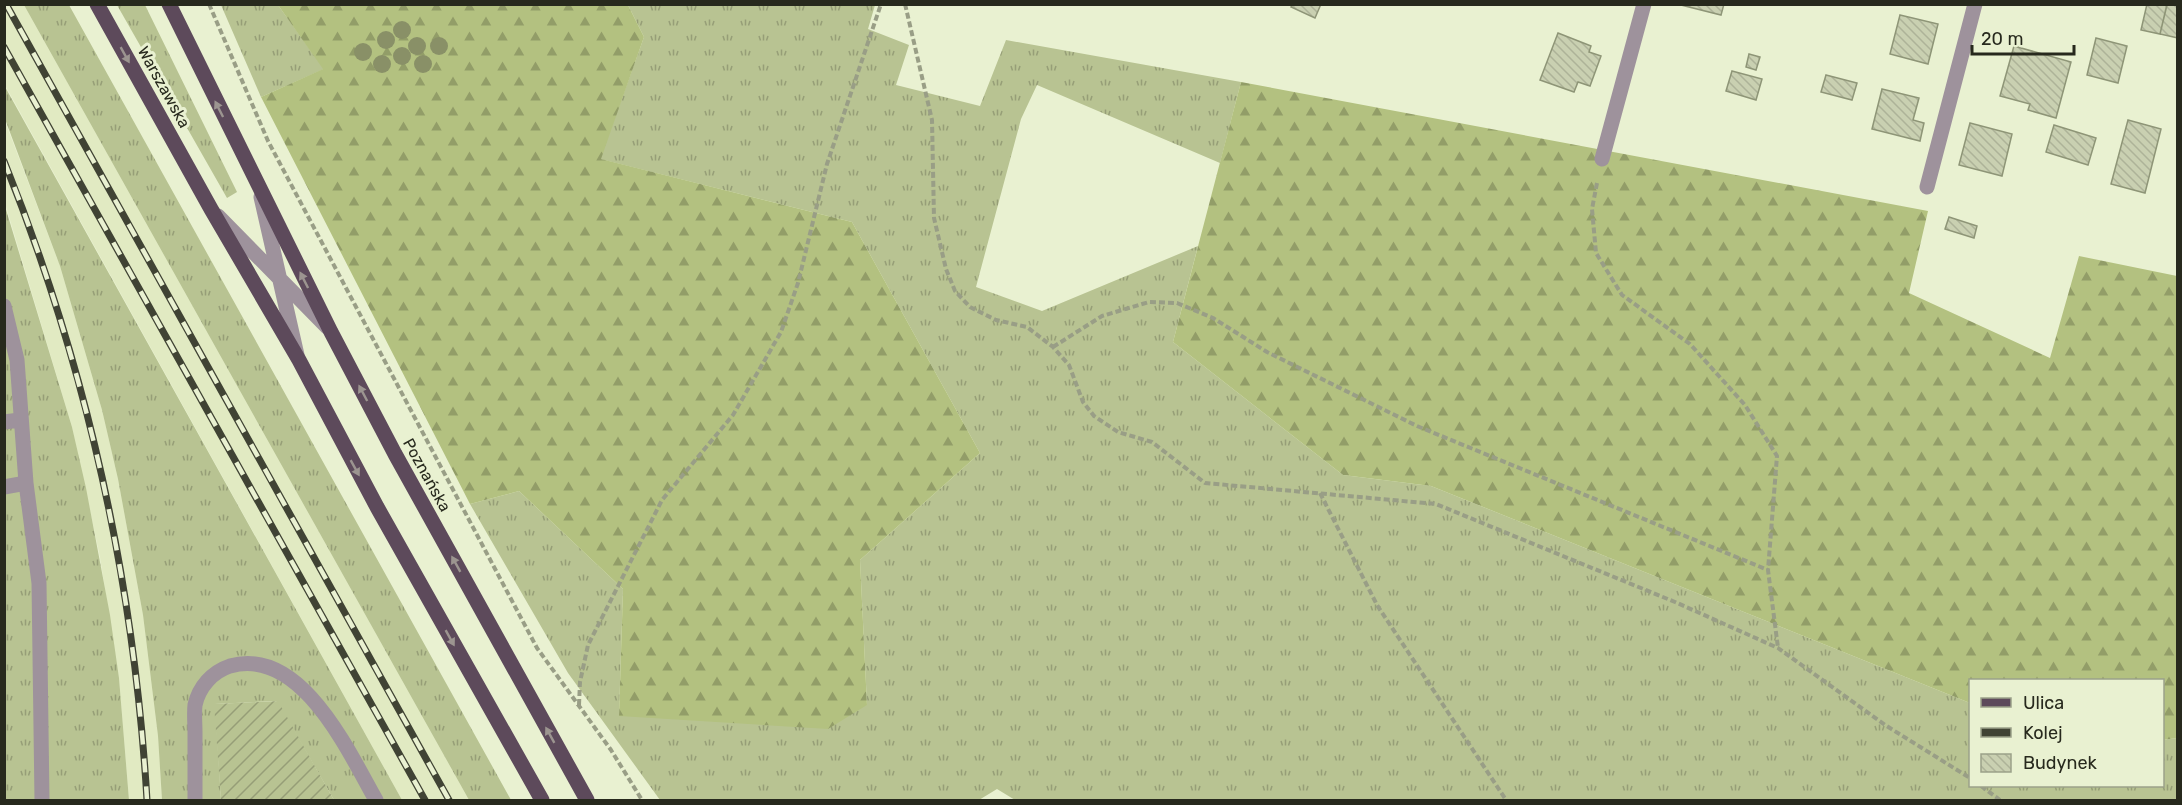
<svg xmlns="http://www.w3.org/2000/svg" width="2182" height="805" font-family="Rubik,sans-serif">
	<defs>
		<pattern id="grass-tufts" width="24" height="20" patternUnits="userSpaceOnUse" patternTransform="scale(1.5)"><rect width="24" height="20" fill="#b8c392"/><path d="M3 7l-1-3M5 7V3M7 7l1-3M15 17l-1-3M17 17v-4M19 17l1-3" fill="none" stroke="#969e77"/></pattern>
		<pattern id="forest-firs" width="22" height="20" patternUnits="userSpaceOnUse" patternTransform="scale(1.5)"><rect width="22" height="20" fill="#b3c180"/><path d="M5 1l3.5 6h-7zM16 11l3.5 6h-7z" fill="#929d68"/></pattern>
		<pattern id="garden-furrows" width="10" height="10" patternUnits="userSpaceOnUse" patternTransform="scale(1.5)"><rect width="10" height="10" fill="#b8c392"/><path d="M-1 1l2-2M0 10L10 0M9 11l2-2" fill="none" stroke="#969e77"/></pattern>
		<pattern id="building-back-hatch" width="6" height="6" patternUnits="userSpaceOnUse" patternTransform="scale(1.5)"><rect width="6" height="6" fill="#c9d0b1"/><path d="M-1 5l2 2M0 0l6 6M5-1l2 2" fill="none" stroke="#adb398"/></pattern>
	</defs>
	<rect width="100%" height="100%" fill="#e9f1d1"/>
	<path fill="#e1eac2" d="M4,5H24L469,800H402L5,85Z
		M4,119L60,266L102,410L118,479L143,615L158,736L162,800H129L119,678L100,557L72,427L5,203Z"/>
	<path fill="url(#grass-tufts)" d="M24,5H69L511,800H469Z
		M117,5H145L237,192L227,198Z
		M221,5H278L324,69L261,97Z
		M628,5H875L868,29L909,45L896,85L980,106L1006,40L1241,82L1220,163L1037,85L1021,119L976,287L1042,311L1198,246L1173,342L1343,475L1431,486L1970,703V786H2162L2163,740L2177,738V800H1015L997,789L979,800H660L568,673L470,504L519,491L623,589L619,716L867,705L860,560L980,453L852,222L600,159L644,37Z
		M4,85L402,800H334L277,701L215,704L221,800H162L158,736L143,615L118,479L102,410L60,266L5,119Z
		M4,203L72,427L86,488L110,615L119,678L129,800H5Z"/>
	<path fill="url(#forest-firs)" d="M278,5H628L644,37L601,159L852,222L980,453L860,560L867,705L828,729L619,716L623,589L519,491L470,504L261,97L323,69Z
		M1241,82L1928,211L1909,293L2050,358L2079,256L2177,276V738L2163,740L2162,680H1970V703L1431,486L1343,475L1173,342Z"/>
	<path fill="url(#garden-furrows)" d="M278,701L334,800H221L214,704Z"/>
	<path fill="url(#building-back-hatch)" stroke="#8e9577" stroke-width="1.5" d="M1293,4H1321L1315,18L1291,7Z
		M1677,4H1724L1721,15Z
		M2147,4L2167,5L2160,34L2141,30Z
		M2178,4V38L2160,34L2167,4Z
		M1900,15L1938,24L1928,64L1890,54Z
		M1558,33L1591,46L1589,52L1601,56L1590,86L1578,82L1574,92L1540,80Z
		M2096,38L2127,46L2118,83L2087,75Z
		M2014,46L2071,62L2056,118L2028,110L2030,104L2000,96Z
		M1749,54L1760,57L1756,70L1746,67Z
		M1732,71L1762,79L1756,100L1726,91Z
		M1826,75L1857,83L1852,100L1821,92Z
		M1882,89L1919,98L1913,120L1924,123L1920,141L1872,129Z
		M2128,120L2161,129L2145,193L2111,184Z
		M1970,123L2012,134L2002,176L1959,165Z
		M2054,125L2096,138L2088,165L2046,152Z
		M1949,217L1977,226L1974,238L1945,229Z"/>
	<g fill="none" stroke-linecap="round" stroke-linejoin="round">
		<path stroke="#999e86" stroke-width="4" stroke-dasharray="6 3" stroke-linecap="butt" d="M209,4L268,141L537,648L611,750L642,800
			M905,4L932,120L934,218L946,269L955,291L970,307L996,320L1027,327L1053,347L1069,365L1083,402L1094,416L1118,432L1152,442L1205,483L1436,504L1675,602L1778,648L1885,725L1970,778
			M1597,183L1592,209L1596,253L1622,295L1690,344L1745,405L1777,456L1768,570L1778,648
			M1053,347L1102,316L1149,302L1177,303L1213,318L1267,352L1417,426L1768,570
			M1320,493L1377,605L1506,800
			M579,705L580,682L588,645L662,500L733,415L781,332L798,283L827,164L881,4
			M1981,786L2000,800"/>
		<path stroke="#9e929c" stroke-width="15" d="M261,197L297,355
			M218,216L327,327
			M4,306L17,360L26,483L39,583L42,800
			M4,422L20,420
			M4,487L26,483
			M195,800C195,778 195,755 195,732C195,724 194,713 195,705C199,687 212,672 230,666C301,646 348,751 376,800"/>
		<path stroke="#9e929c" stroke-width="15" d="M1602,159L1644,4
			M1927,187L1975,4"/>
		<path stroke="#5d4a5b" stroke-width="15" d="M97,4L211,209L299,360L377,507L542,800
			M169,4L331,332L395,454L587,800"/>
		<defs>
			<path id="rail" d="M6,4L449,800
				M4,47L425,800
				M4,161C86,365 134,581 147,800"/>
		</defs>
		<use href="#rail" stroke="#404334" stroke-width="7"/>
		<use href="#rail" stroke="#e9f1d1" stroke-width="4.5" stroke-dasharray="14" stroke-linecap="butt"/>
	</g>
	<g fill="#899067">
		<circle cx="402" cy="30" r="9"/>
		<circle cx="386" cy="40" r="9"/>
		<circle cx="417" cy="46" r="9"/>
		<circle cx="439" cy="46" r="9"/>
		<circle cx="363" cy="52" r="9"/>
		<circle cx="402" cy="56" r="9"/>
		<circle cx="382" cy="64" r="9"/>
		<circle cx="423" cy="64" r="9"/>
	</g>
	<defs><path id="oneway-solid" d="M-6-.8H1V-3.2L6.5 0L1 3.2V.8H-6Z" transform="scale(1.5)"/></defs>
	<g fill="#9c9590">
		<use href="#oneway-solid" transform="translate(125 55) rotate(61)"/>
		<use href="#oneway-solid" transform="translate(219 109) rotate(-117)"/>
		<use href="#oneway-solid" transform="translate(304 280) rotate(-117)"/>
		<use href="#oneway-solid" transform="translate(363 393) rotate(-118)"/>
		<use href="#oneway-solid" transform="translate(355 468) rotate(61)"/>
		<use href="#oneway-solid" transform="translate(456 564) rotate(-119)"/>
		<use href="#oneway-solid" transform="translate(450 638) rotate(61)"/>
		<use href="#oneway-solid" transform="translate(550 735) rotate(-119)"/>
	</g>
	<g text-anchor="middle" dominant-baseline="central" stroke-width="6" stroke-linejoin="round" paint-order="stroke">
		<g font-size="16" fill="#27291d" stroke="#e9f1d1">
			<text transform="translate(164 87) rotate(61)">Warszawska</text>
			<text transform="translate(427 475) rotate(61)">Poznańska</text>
		</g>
	</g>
	<rect width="2182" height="805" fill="none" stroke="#27291d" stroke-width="12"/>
	<rect x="1969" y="679" width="195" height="108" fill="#e9f1d1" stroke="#9ba189" stroke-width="1.5"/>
	<rect x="1981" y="698" width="30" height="9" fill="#5d4a5b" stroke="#9ba189" stroke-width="1.5"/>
	<text x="2023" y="709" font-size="18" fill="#27291d">Ulica</text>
	<rect x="1981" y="728" width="30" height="9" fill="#404334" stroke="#9ba189" stroke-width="1.5"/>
	<text x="2023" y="739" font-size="18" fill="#27291d">Kolej</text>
	<rect x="1981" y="754" width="30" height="18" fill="url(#building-back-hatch)" stroke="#9ba189" stroke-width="1.5"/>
	<text x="2023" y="769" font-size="18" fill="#27291d">Budynek</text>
	<path d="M1972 45v9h102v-9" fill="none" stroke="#27291d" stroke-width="3"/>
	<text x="1981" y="45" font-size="18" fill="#27291d" stroke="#e9f1d1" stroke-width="4.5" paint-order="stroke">20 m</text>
</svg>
